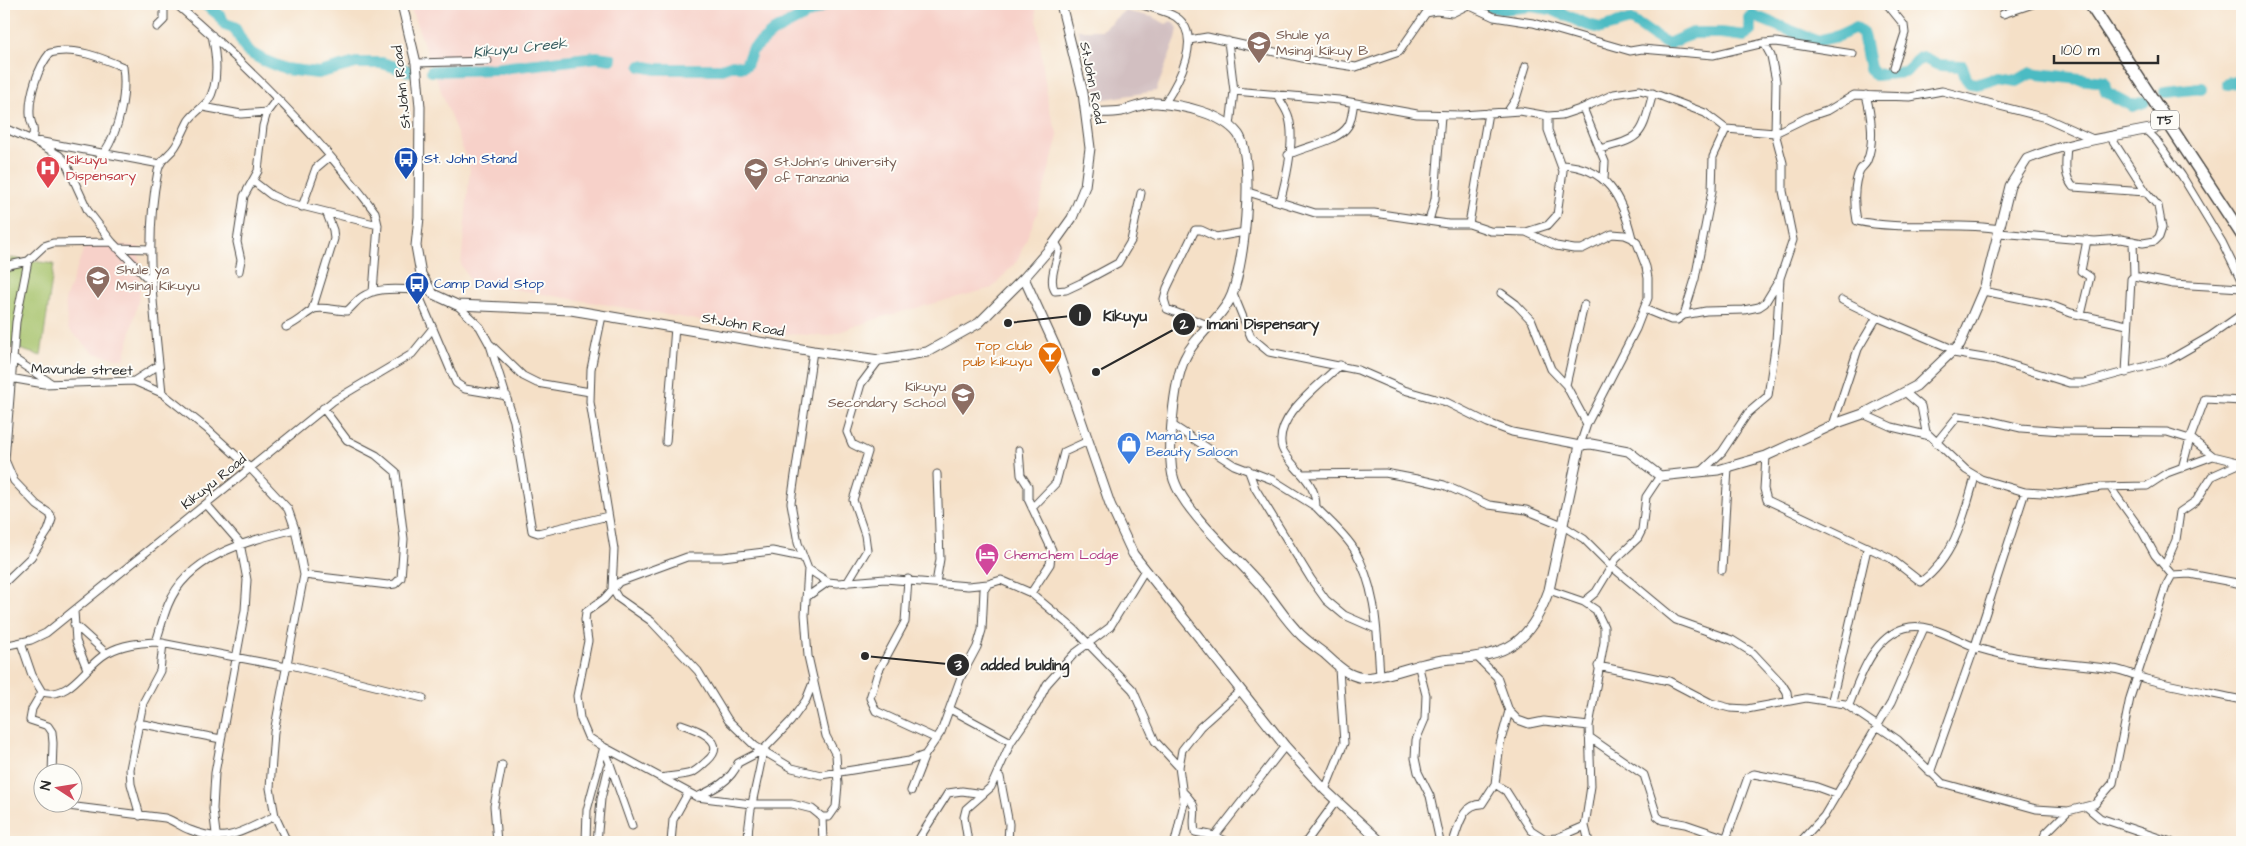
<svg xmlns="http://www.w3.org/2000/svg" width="2246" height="846" font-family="'Architects Daughter',sans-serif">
	<rect width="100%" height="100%" fill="#fdfcf7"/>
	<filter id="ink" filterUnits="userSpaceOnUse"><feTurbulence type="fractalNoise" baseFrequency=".02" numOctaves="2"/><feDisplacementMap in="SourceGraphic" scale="10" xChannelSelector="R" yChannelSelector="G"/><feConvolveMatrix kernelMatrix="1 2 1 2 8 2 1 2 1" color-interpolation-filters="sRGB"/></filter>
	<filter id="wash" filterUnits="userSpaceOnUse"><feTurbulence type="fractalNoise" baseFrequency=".0096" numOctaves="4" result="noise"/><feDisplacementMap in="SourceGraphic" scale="20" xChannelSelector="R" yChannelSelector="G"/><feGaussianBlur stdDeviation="1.12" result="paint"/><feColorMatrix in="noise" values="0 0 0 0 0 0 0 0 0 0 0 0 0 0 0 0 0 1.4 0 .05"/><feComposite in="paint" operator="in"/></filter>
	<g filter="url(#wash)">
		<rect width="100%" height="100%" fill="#f5e0c7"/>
		<path fill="#f7d1c9" d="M409,4H1035L1048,105L1058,136L1037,214L1017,261L992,288L882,317L827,336L774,333L471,282L461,265L470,169Z
			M87,240L139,247L140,293L124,360L94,353L68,329L65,300Z"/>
		<path fill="#d2bfc1" d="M1124,11L1153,17L1166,24L1171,21L1178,28L1176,39L1156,91L1099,100L1078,31L1074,30H1102Z"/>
		<path fill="#a4c168" stroke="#68764a" d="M11,258L54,264L41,356L4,344V288L6,287Z"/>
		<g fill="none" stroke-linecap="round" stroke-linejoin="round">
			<path stroke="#4cbbc3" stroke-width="12" d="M205,4L218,14L225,24L234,27L247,51L263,60L285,69L318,73L356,63H382L409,71
				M1478,4L1501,9L1532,6L1551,9L1588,25L1601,28L1630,20C1644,27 1654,38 1668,44L1693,33H1721L1745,36L1751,31L1749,18L1752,15L1816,41L1838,36L1855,28L1863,34L1870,68L1875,75L1905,72L1922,57L1939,65L1962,66L1966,78L1970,83L1979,84L1998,78L2017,81L2031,73L2104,82L2106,92L2132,106L2144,102
				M641,66L656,69H722L733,65L741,67L746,65L752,50L774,31L826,4
				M432,71L493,69L597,57L611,59
				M2227,84L2242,80
				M2165,92L2201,88"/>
		</g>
	</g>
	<g filter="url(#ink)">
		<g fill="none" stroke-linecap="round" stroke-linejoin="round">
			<defs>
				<path id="minor" d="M176,4C246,64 319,137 375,212L378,225L373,292
					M1140,4C1151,8 1166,11 1176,17C1204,36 1178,83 1164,104
					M1887,4L1904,25L1905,33L1894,67
					M2003,14L2033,4
					M157,27L164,20V4
					M1189,40L1207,37L1316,61L1356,67L1399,52L1426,13L1436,11L1452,13L1468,5L1494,17L1533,23L1630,51L1642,49L1713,55L1764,43L1776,42L1853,54
					M1228,41L1234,91L1230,126
					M416,63L488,61
					M1234,91L1339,100L1417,114L1462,115L1520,111L1548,116L1562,115L1583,108L1614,94L1640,90L1658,95L1705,113L1726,129L1775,133L1808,117L1829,110L1854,95L1910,97L1942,91L2046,118L2093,139
					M1277,94C1280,102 1287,109 1289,118C1295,140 1286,180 1280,202
					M1866,95C1871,114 1875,142 1867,161C1866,164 1862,167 1860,170C1853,184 1854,206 1857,221C1903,231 1953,221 2000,229
					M203,107L241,114L267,112
					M1583,108L1605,162L1604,179
					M1508,111L1516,99L1526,66
					M4,128L32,140L160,164
					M2146,130L2156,140L2182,176L2222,242L2242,283
					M2067,146C2066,162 2063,174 2073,187L2146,192
					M1599,149C1644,138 1641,136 1653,93
					M104,153C119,130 127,95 123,67C102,58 74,46 50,53C38,67 29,95 30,114C30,126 36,125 32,140L59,155L65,161L88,211L112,242L152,283
					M1288,155C1305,146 1338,142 1348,126C1352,120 1352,111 1354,103
					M1562,165C1607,167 1622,197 1632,238
					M253,181L271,195L286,202L378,225
					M302,207L316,168L329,157
					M1429,221L1435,199L1441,115
					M1469,224L1488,113
					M1526,232L1548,225L1557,215L1563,171L1548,130V116
					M1999,233L2095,241L2121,239L2143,243L2155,241L2159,237L2162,228L2158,206L2146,192L2110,136
					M2133,241L2134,276
					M1055,242L1059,249C1057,261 1048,280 1055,291L1066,290L1081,283L1118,263L1131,241L1141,193
					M117,248L150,249
					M4,266L28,261L44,246L53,243L112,242
					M239,271L241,260L237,242L244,196L258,171L263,126L267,112L276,100
					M417,291L456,383L465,389L507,396
					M1983,291L2048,304L2071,313L2127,325
					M1233,293L1251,337L1269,352L1358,370L1404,390L1446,402L1488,423L1512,432L1580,445L1587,424L1636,329L1648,298V278L1646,267L1637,243L1632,238L1625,235L1612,234L1582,249H1574L1556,246L1526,232L1490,231L1469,224H1448L1374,213H1315L1248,192
					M1501,293L1516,304L1532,321L1551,369L1566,385L1587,424
					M1842,300L1877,317
					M457,305L480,327L490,345L514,421L532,531L538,533L608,516
					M1644,309L1671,320H1677L1684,315L1695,279L1712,191L1713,157L1726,129
					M312,310L334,239L333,230L327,214
					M1684,315L1706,311L1744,310L1759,307L1765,303L1779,280
					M2081,315L2090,277L2081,271L2087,240
					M602,316L591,369L590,402L614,549L612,588L618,598L651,621L698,671L728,720L755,746L792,768L821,775L909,761L925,755L941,732L961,677L977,647L982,630L984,590L988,584L1001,580L1031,593L1074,629L1133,690L1155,741L1179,767
					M1210,326L1167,309L1164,299L1167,288L1195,230H1201L1216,237L1245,232
					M286,327C297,323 305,314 314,309C323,306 337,311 347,311C352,307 356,301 362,297C381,284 408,292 429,289
					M491,345L523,376L537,383L590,392
					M813,351L791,503L798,543L808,569L828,582L838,583L885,579L968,586L988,584
					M1953,353L1996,360L2069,383H2084L2169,360L2209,337L2242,314
					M14,359L51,383
					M1340,365C1320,385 1273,417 1282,448C1285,456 1292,463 1298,470C1309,481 1316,491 1316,507C1328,520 1345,534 1354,549C1377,588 1377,632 1380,676
					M2126,373L2131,279L2134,276L2173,284L2242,288
					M4,377L44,384L134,381L162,393L206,428L251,469L288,509L295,529L304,575L274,732L270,788L275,816L287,842
					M134,381L159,365
					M1566,385L1584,305
					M162,393C155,320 143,244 158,171C160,159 169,156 175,147C181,138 184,129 189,120C194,113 202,108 208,101C220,83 216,54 212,35
					M1906,393L1921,406L1926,432L1966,470L1981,479L2025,492L2058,494L2101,487L2147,486L2167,473L2213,456L2242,463
					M1863,414L1892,427L1930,436
					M1172,425L1234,465L1273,480L1316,507
					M1833,425L1858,349L1877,317L1955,350
					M666,442L675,327
					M1936,443L1958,416L1983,419L2021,428L2062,431L2167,432L2193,440L2213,456
					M1019,450L1021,475L1028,486V499L1052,550L1050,564L1031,593
					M1766,456L1764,489L1767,500L1890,558L1921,582C1955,557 1964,515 1975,477
					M2182,468L2190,439L2205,399L2242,401
					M1248,469L1255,488L1311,579L1326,600L1344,615L1376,629
					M1701,472L1722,452L1748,413L1768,396L1776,341L1780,278L1793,240L1783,191V163L1775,133L1776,81L1771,56L1764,43
					M1302,474L1385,473L1422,480L1444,485L1489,505L1526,510L1560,524L1584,539L1611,566L1676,620L1732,640L1753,653L1782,684L1787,692L1788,700
					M2110,487L2143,533L2155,555L2172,575
					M207,505L240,543L247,580L245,610L215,773L213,809L217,842
					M1032,508L1056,483L1064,452L1088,441
					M2165,565L2176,540L2180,512L2196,501L2212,476L2241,463
					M808,569L805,615L808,656L826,736L836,755L838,784L836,807L829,817H822
					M1722,570L1728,468
					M304,575L388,585L395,584L401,578L404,539L396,472L376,455L347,440L323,408
					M908,579L905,622L878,672L870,698L876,711L937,739
					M4,583L31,557L48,531L52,519L50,514L37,505L14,481L5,460L16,322L28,261
					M847,583L867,550L865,535L853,500L868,452L852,444L847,432L861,384L879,360
					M936,583L940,559L937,474
					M1549,590L1584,602L1596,610L1604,627V642L1589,726L1591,786L1585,826L1589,842
					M808,596L828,582
					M1584,602L1596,592L1616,559L1638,538L1642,530L1646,497L1660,476
					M74,611L76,641L87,669
					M74,624L106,653
					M156,642C160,630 163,617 168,605C188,555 248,541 295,529
					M21,643L32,675L42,692C71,700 84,666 107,653C123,644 139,643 156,642L287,667
					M4,646L31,640L46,633L333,401L412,354L433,328
					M1478,658L1497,677L1509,711L1518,720L1529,724L1544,721L1589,726
					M287,664L423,698
					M1418,664L1426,695L1425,719L1416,740L1415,758L1418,772L1430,796L1440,842
					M1598,666L1669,681L1711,703L1730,708L1747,709L1806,698L1845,704L1898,740L1942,783L2036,809L2068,811
					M42,692L32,709L30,720L48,726L52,732L53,743L52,774
					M1832,700L1867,549
					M1849,705C1860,677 1873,637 1905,628C1931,621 1958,642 1981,649C2024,662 2069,663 2113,669C2124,670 2134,676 2146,679C2177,687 2210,693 2242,700
					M950,709L1011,742
					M138,723L221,739
					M1589,737L1644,775L1657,816L1662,820L1685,824L1726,838
					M1930,773L1975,646L2025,492
					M997,774L1000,777L1009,824L1008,842
					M660,778C669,776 682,776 691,773C697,771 702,765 707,761C730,741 696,729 681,724
					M1495,784L1506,791L1531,830L1545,839L1557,838L1585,826
					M1325,790L1344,743L1339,669
					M911,791L925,755
					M1184,793C1202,811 1191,811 1195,832L1215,836
					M697,797C714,789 731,781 738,763L763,750L791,721L806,700L814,680
					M64,804L68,806L165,818C175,821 181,827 190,830C227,845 242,831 275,816
					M2087,807L2100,818L2171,842
					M140,816L131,784L130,769L143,703L160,671L163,643
					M632,826L604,747L588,737L580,718L577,696L588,641L585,620L586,612L604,599L619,582L687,557H723L772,551L802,557
					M497,842L494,806L502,765
					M586,842L587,810L604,747L697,797L751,804H792L812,809L822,817L823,842
					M597,842L601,799L609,766
					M671,842L673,820L688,793
					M748,842C748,809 758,783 763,750
					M917,842L948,793L962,791L983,794
					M968,842L964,817L966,809L991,787L1011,742L1036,706L1047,684L1074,654L1110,627L1145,570
					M1175,842L1184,803L1179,767L1182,750L1200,727L1240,691
					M1228,842L1215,836L1285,746
					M1306,842L1336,801
					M1370,842L1374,835
					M1453,842C1459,826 1462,804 1482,804L1495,784L1500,744L1509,711
					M1725,842L1748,777L1754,774L1814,786L1836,794
					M1800,842L1824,816L1891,703L1924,628
					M2042,842L2045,834L2068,811L2095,804L2113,783L2130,698L2166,586L2172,575L2190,574L2242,584"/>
				<path id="tertiary" d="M402,4L416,63L420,107L419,217L416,246L421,274L433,294L457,305L571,310L813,351L879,360L927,352L979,323L1024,278L1052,246L1072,218L1085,186L1090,148L1083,93L1061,4
					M1086,112C1098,112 1111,113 1122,111C1134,108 1145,102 1157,103C1182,105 1222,113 1238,134C1256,159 1244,274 1229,301C1217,322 1195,336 1185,358C1174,380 1166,456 1174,480C1184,511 1232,553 1255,579C1272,596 1283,618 1301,635C1308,642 1317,648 1325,654C1339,667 1352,681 1373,677C1401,673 1425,660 1453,659C1508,656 1530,643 1549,590L1580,445L1591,444L1628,451L1660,476L1718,470L1766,456L1837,423L1863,414L1916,386L1960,344L1985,286L2010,186L2027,159C2072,140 2121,136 2169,125
					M1024,278L1056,348L1110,504L1133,554L1285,746L1325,790L1381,842"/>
				<path id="trunk" d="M2090,4L2242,235"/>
			</defs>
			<use href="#minor" stroke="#494642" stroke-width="9"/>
			<use href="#tertiary" stroke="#494642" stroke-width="11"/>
			<use href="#trunk" stroke="#494642" stroke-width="14"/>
			<use href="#minor" stroke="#fff" stroke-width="7"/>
			<use href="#tertiary" stroke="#fff" stroke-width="9"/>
			<use href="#trunk" stroke="#fff" stroke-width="11"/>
		</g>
	</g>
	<defs>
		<symbol id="school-pin" viewBox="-11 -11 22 30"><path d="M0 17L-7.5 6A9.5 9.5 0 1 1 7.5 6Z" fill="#8d6e63" stroke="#fdfcf7"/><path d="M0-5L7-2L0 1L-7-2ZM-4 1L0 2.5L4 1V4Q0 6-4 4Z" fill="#fff"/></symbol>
		<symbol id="bus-pin" viewBox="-11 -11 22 30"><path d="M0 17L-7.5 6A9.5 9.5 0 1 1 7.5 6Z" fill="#1a4fb4" stroke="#fdfcf7"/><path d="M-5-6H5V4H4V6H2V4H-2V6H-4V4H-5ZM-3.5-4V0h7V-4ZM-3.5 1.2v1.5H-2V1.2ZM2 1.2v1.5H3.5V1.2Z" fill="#fff"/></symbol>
		<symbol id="hospital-pin" viewBox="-11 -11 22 30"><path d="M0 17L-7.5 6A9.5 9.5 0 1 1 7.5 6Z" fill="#e0444e" stroke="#fdfcf7"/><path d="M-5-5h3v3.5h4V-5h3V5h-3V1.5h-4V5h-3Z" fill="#fff"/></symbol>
		<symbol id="university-pin" viewBox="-11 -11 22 30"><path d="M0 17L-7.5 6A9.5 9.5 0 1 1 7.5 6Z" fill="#8d6e63" stroke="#fdfcf7"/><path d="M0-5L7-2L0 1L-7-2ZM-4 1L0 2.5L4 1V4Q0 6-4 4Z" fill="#fff"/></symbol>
		<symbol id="bar-pin" viewBox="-11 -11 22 30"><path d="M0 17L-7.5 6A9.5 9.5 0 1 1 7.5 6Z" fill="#e8710a" stroke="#fdfcf7"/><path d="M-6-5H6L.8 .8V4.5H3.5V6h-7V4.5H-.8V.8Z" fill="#fff"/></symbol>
		<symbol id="shop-pin" viewBox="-11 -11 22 30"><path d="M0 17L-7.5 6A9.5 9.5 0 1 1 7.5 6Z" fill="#3f7fe0" stroke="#fdfcf7"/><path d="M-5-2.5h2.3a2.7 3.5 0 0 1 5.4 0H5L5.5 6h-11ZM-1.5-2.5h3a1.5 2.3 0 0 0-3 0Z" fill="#fff"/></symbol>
		<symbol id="hotel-pin" viewBox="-11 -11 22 30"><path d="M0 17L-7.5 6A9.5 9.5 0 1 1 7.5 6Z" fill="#d1479c" stroke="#fdfcf7"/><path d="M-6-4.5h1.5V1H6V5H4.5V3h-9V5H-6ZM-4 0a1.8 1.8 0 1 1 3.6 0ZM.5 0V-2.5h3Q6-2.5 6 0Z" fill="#fff"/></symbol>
	</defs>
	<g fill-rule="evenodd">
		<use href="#school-pin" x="1245" y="29" width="28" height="38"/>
		<use href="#bus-pin" x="392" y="145" width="28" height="38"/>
		<use href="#hospital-pin" x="34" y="154" width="28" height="38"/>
		<use href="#university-pin" x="742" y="156" width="28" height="38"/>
		<use href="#school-pin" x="84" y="264" width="28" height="38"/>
		<use href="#bus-pin" x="403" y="270" width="28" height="38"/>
		<use href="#bar-pin" x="1036" y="340" width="28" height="38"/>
		<use href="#school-pin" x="949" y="381" width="28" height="38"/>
		<use href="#shop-pin" x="1115" y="430" width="28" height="38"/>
		<use href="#hotel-pin" x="973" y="541" width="28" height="38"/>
	</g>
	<g text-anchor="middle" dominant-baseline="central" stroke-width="4" stroke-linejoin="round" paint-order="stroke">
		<rect fill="#fdfcf7" stroke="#6a6a68" stroke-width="1" x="2151" y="110.5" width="28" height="19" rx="4"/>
		<g font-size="12" font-weight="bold" fill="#2b2b2b">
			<text x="2165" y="120">T5</text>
		</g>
		<g font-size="14" fill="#785e54" stroke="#fdfcf7" text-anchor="start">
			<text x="1276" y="35">Shule ya<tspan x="1276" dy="16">Msingi Kikuy B</tspan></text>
			<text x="774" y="162">St.John's University<tspan x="774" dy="16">of Tanzania</tspan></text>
			<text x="116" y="270">Shule ya<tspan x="116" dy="16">Msingi Kikuyu</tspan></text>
			<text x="946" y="387" text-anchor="end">Kikuyu<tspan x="946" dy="16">Secondary School</tspan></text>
		</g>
		<g font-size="14" fill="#2b2b2b" stroke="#fdfcf7">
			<text transform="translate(1092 83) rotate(79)">St.John Road</text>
			<text transform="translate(402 87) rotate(-96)">St.John Road</text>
			<text transform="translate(743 325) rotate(10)">St.John Road</text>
			<text transform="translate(82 370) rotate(1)">Mavunde street</text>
			<text transform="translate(214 482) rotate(-39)">Kikuyu Road</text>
		</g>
		<g font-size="14" fill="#164399" stroke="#fdfcf7" text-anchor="start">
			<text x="424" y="159">St. John Stand</text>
			<text x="434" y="284">Camp David Stop</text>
		</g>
		<g font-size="14" fill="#be3a42" stroke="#fdfcf7" text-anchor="start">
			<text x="66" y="160">Kikuyu<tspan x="66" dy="16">Dispensary</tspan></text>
		</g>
		<g font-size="14" fill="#c56008" stroke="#fdfcf7" text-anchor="end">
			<text x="1032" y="346">Top club<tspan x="1032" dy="16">pub kikuyu</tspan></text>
		</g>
		<g font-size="14" fill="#366cbe" stroke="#fdfcf7" text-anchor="start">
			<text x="1146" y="436">Mama Lisa<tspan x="1146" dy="16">Beauty Saloon</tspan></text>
		</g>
		<g font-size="14" fill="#b23c85" stroke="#fdfcf7" text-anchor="start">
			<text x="1004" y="555">Chemchem Lodge</text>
		</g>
		<g font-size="15" font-style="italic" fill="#375d60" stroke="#fdfcf7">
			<text transform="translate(520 48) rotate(-6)">Kikuyu Creek</text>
		</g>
	</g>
	<path fill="none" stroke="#2b2b2b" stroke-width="2" d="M1008 323L1080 315M1096 372L1184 324M865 656L958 665"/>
	<g fill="#2b2b2b" stroke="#fdfcf7" stroke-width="2">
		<circle cx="1008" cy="323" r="5"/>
		<circle cx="1096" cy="372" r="5"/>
		<circle cx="865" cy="656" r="5"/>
		<circle cx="1080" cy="315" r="12"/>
		<circle cx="1184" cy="324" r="12"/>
		<circle cx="958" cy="665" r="12"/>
	</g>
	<g font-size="15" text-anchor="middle" font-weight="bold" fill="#fff">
		<text x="1080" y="321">1</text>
		<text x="1184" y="329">2</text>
		<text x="958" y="670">3</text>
	</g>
	<g font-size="15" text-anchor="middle" font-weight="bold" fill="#2b2b2b" stroke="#fdfcf7" stroke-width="4" stroke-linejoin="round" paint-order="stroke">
		<text x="1125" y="321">Kikuyu</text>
		<text x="1263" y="329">Imani Dispensary</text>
		<text x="1025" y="670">added bulding</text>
	</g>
	<rect width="2246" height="846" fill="none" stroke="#fdfcf7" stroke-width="20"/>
	<g transform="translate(58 788) rotate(282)"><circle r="24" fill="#fdfcf7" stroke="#a9a8a5"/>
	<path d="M0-4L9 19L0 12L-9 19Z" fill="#d1495b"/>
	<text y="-8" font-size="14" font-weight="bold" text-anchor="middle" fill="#2b2b2b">N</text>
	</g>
	<path d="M2054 55v8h104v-8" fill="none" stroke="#2b2b2b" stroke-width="2.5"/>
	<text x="2061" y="55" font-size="15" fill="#2b2b2b" stroke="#fdfcf7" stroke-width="4" paint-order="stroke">100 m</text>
</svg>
